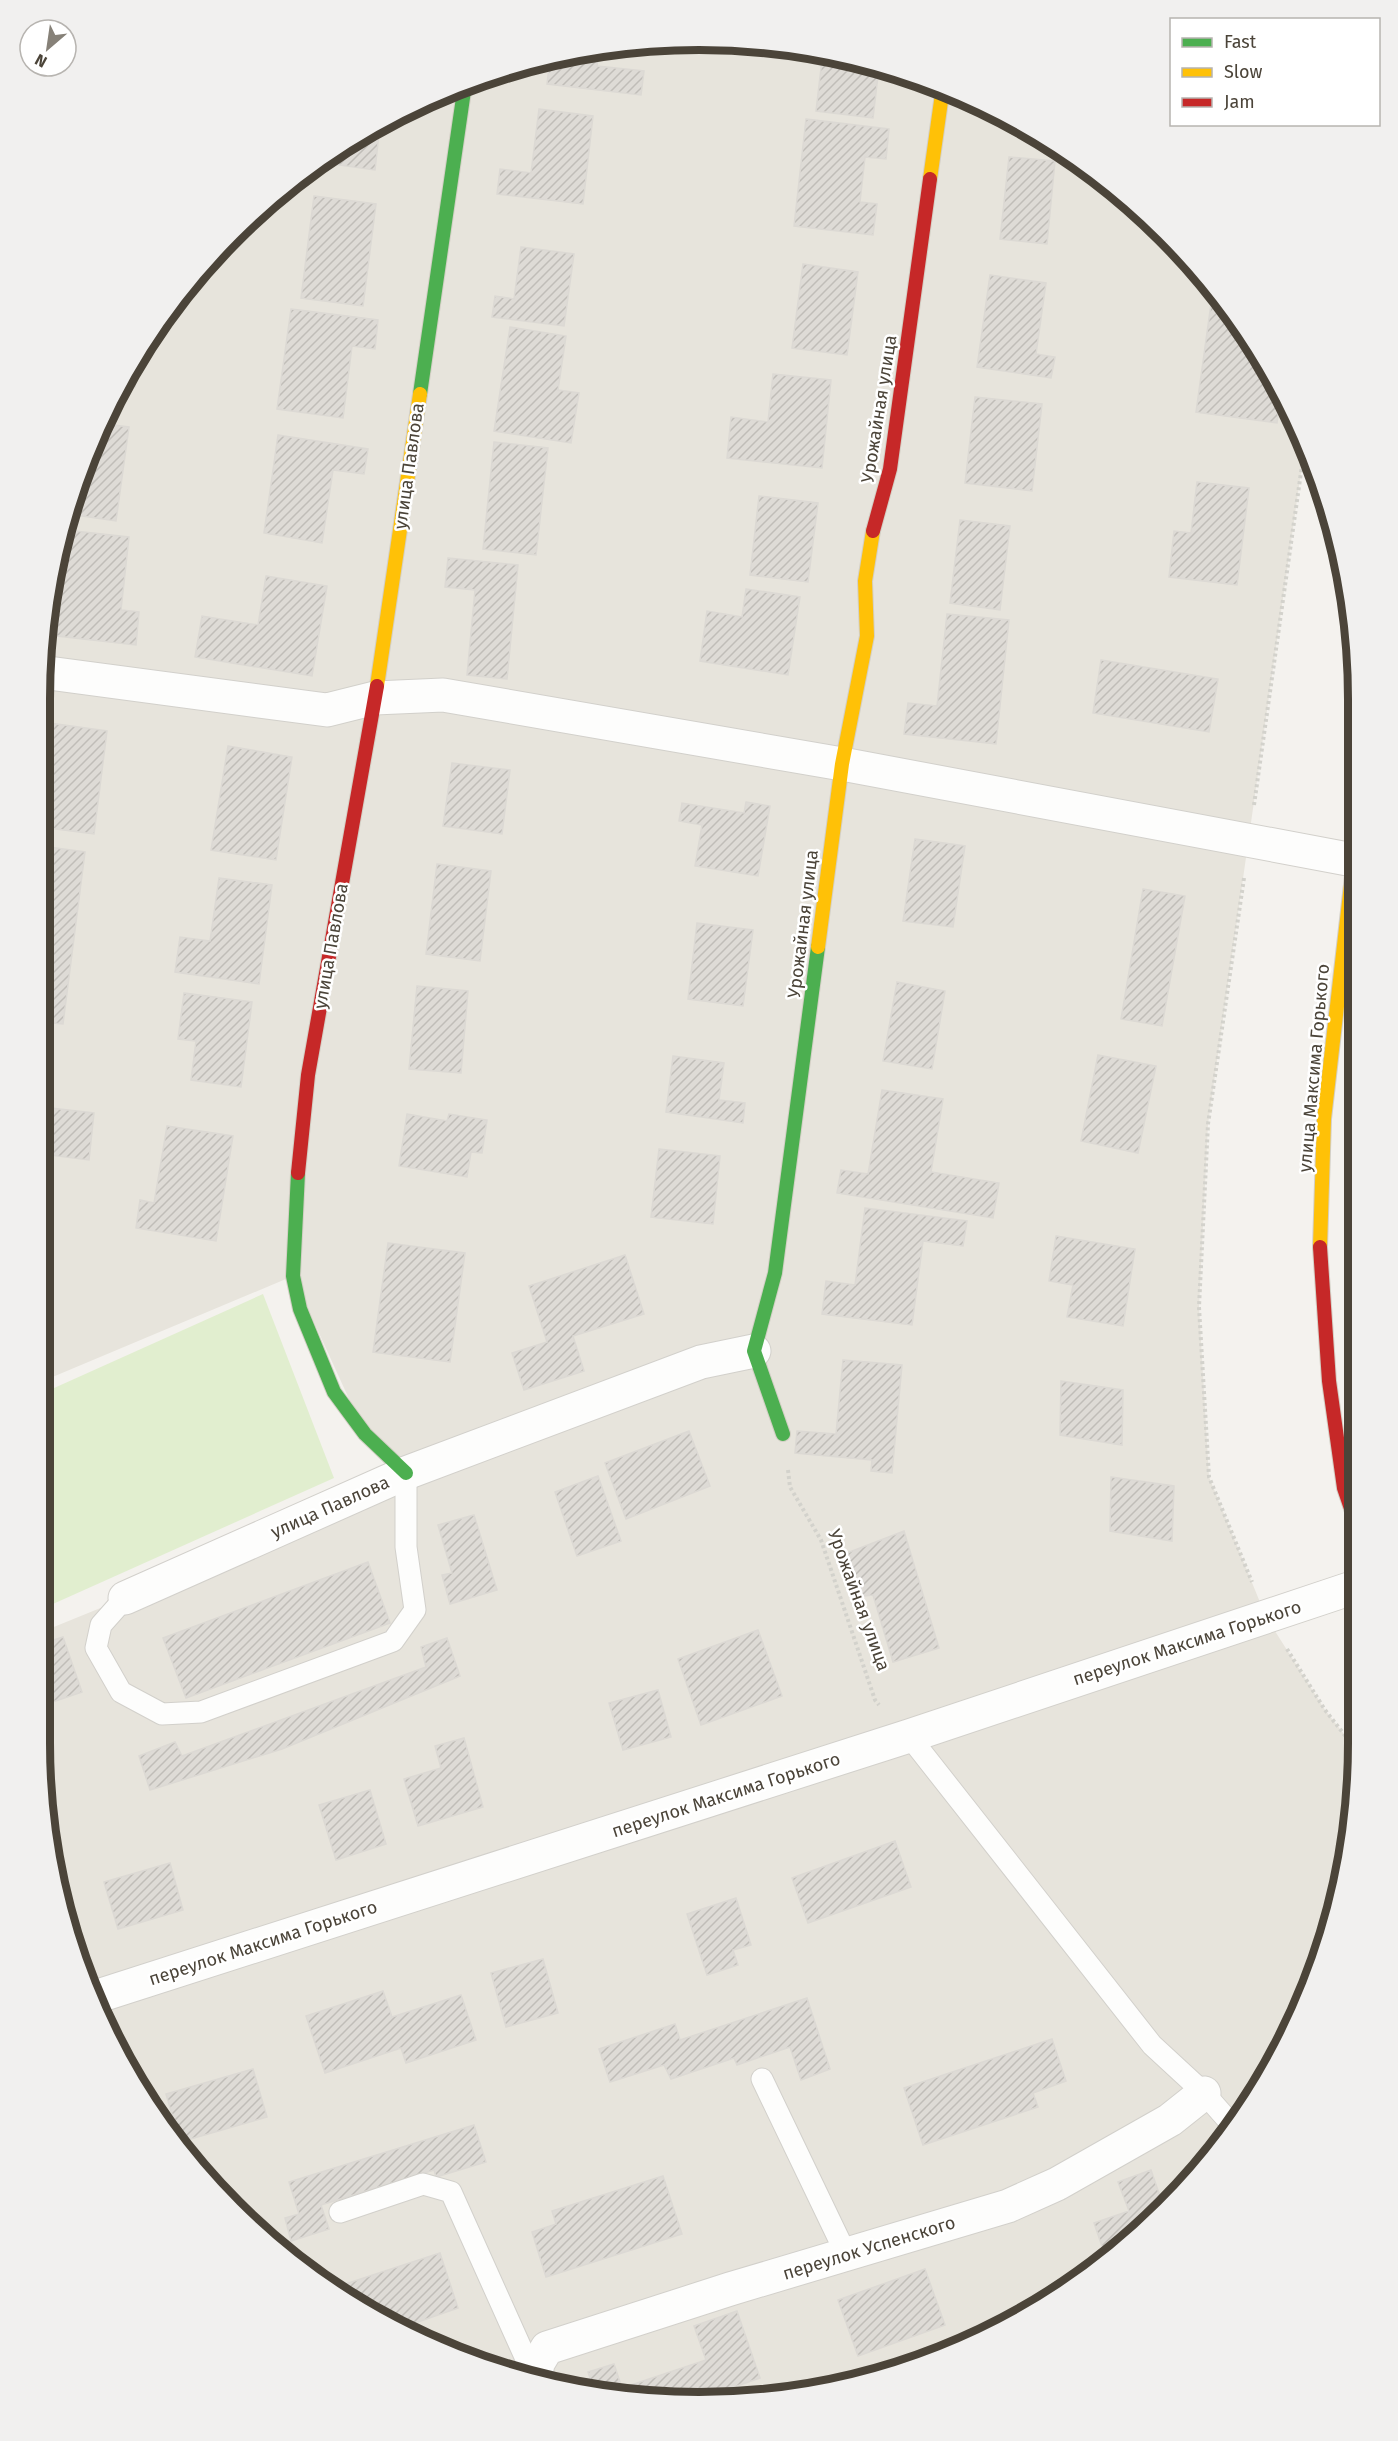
<svg xmlns="http://www.w3.org/2000/svg" width="1398" height="2441" font-family="'Fira Sans',sans-serif">
	<defs>
		<pattern id="building-hatch" width="6" height="6" patternUnits="userSpaceOnUse" patternTransform="scale(1.5)"><rect width="6" height="6" fill="#dedbd6"/><path d="M-1 1l2-2M0 6l6-6M5 7l2-2" fill="none" stroke="#c0bdb8"/></pattern>
	</defs>
	<rect width="100%" height="100%" fill="#f4f2ee"/>
	<path fill="#e7e4dc" d="M699,39L827,52L951,89L1065,150L1166,233L1270,369L1305,444L1208,1124L1199,1307L1209,1477L1266,1617L1325,1710L1358,1752V1785L1324,1954L1248,2108L1134,2238L1029,2313L951,2352L828,2389L742,2401L613,2396L528,2379L407,2334L332,2291L233,2209L175,2144L107,2034L74,1954L45,1828L44,1631L125,1598L405,1473L365,1434L293,1276L43,1381L40,655L74,487L150,333L232,233L332,150L446,89L570,52Z"/>
	<path fill="#e1eecf" d="M263,1294L334,1478L44,1608L43,1393Z"/>
	<path fill="url(#building-hatch)" stroke="#dcd9d4" stroke-width="1.5" d="M599,49L597,66L644,71L641,95L547,84L550,58L570,52Z
		M823,51L879,67L873,118L816,111Z
		M539,109L593,116L583,204L497,194L500,169L531,173Z
		M806,119L889,129L886,159L865,157L860,202L877,204L873,235L794,226Z
		M380,125L375,170L318,162L332,150Z
		M1009,157L1055,161L1047,244L1000,239Z
		M314,196L376,204L363,306L301,298Z
		M521,247L574,254L564,326L492,317L495,296L514,299Z
		M803,264L858,272L847,355L792,348Z
		M990,275L1046,283L1036,354L1055,357L1051,378L977,367Z
		M1211,304L1222,306L1270,369L1281,392L1277,423L1196,412Z
		M291,309L378,320L375,349L352,346L343,418L277,409Z
		M510,327L566,336L558,390L579,393L571,443L494,431Z
		M140,353L135,387L124,386Z
		M773,374L831,380L822,468L727,458L731,417L768,422Z
		M975,397L1042,404L1032,491L965,483Z
		M105,424L129,427L116,521L69,514L74,487Z
		M278,435L368,449L364,474L333,470L322,543L264,533Z
		M494,442L548,448L536,555L483,549Z
		M1197,482L1249,488L1237,585L1169,577L1174,531L1191,533Z
		M759,496L818,503L808,582L750,575Z
		M960,520L1010,526L1000,610L950,603Z
		M65,530L129,537L121,610L139,612L136,645L48,635L53,590Z
		M448,558L518,565L507,679L467,675L475,590L445,587Z
		M266,576L327,586L312,676L195,657L202,616L258,625Z
		M746,589L800,597L788,675L700,661L707,611L742,617Z
		M947,614L1009,620L996,744L904,734L908,703L937,706Z
		M1101,660L1218,679L1209,732L1093,713Z
		M42,722L107,731L94,834L41,827Z
		M228,746L292,757L276,860L211,850Z
		M452,763L510,770L502,834L443,826Z
		M746,802L770,806L758,876L695,866L702,825L679,821L682,803L744,813Z
		M915,839L965,846L953,927L903,921Z
		M41,846L85,852L63,1024L42,1022Z
		M437,864L491,871L480,961L426,954Z
		M219,878L272,885L259,984L175,972L180,937L210,941Z
		M1143,889L1185,896L1162,1026L1121,1019Z
		M697,923L753,930L743,1006L688,999Z
		M897,982L945,991L932,1069L883,1061Z
		M417,986L468,991L461,1073L409,1069Z
		M184,993L252,1002L241,1087L191,1080L196,1041L178,1039Z
		M1098,1055L1156,1066L1138,1153L1081,1141Z
		M673,1056L724,1063L719,1100L745,1103L743,1123L666,1112Z
		M882,1090L943,1099L931,1172L999,1183L993,1218L837,1193L841,1170L868,1174Z
		M42,1107L94,1113L89,1160L50,1155L42,1222Z
		M407,1114L447,1121L449,1114L487,1120L482,1153L471,1152L467,1177L399,1166Z
		M167,1126L233,1136L216,1241L136,1228L140,1200L154,1203Z
		M659,1149L720,1156L713,1224L651,1217Z
		M865,1208L967,1221L963,1246L923,1241L912,1325L822,1314L826,1281L855,1285Z
		M1056,1236L1135,1249L1123,1326L1067,1317L1073,1285L1049,1281Z
		M388,1243L465,1253L450,1362L373,1352Z
		M625,1255L644,1314L573,1336L584,1371L524,1390L512,1353L547,1342L529,1286Z
		M843,1360L902,1365L892,1473L871,1471L872,1460L795,1453L797,1431L836,1434Z
		M1061,1381L1123,1390L1122,1445L1060,1435Z
		M689,1431L710,1486L626,1519L605,1463Z
		M598,1476L621,1541L577,1556L555,1492Z
		M1111,1477L1174,1486L1172,1541L1110,1531Z
		M474,1515L497,1590L450,1604L442,1575L452,1573L438,1525Z
		M904,1531L939,1648L893,1662L873,1595L855,1597L847,1553Z
		M368,1562L390,1623L186,1698L163,1638Z
		M758,1630L782,1696L701,1725L678,1659Z
		M63,1637L82,1692L44,1705V1643Z
		M447,1638L460,1676L282,1749L150,1790L139,1756L175,1742L182,1756L426,1667L421,1647Z
		M658,1690L671,1737L623,1750L609,1703Z
		M464,1738L483,1807L418,1826L404,1779L441,1768L435,1746Z
		M370,1790L386,1844L336,1860L319,1805Z
		M895,1841L911,1887L808,1923L792,1878Z
		M170,1863L183,1910L118,1929L104,1882Z
		M736,1898L751,1945L733,1950L738,1965L707,1975L687,1914Z
		M543,1959L558,2013L506,2027L491,1973Z
		M383,1991L392,2017L461,1995L476,2040L406,2063L401,2048L325,2073L306,2016Z
		M807,1998L830,2069L801,2080L790,2047L737,2065L734,2058L671,2079L664,2065L610,2082L599,2049L675,2024L680,2040Z
		M1052,2039L1066,2081L1033,2093L1038,2107L923,2145L904,2088Z
		M253,2069L267,2117L180,2142L166,2094Z
		M474,2125L486,2162L436,2177L434,2170L321,2205L329,2229L291,2241L285,2218L299,2214L289,2182Z
		M1151,2170L1161,2199L1172,2195L1134,2238L1106,2258L1094,2223L1129,2211L1118,2182Z
		M663,2176L682,2234L546,2277L532,2232L556,2224L552,2211Z
		M440,2253L458,2308L398,2329L330,2289Z
		M925,2269L945,2325L858,2356L838,2300Z
		M737,2311L760,2378L714,2394L717,2400L613,2396L595,2393L588,2372L614,2364L622,2388L706,2360L694,2326Z"/>
	<g fill="none" stroke-linecap="round" stroke-linejoin="round">
		<defs>
			<path id="lane" d="M125,1598L101,1625L96,1648L121,1692L162,1714L201,1712L393,1641L415,1610L406,1547V1473
				M909,1736L1152,2045L1204,2093L1233,2126
				M762,2079L846,2254
				M340,2212L423,2184L451,2192L535,2379"/>
			<path id="street" d="M41,672L327,710L375,698L443,695L842,764L1353,860
				M125,1598L406,1473L701,1362L754,1351
				M92,1998L909,1736L1358,1586
				M535,2381L538,2363L547,2348L730,2289L1008,2206L1057,2184L1170,2120L1204,2093"/>
			<path id="fast" d="M420,394L465,84
				M298,1173L293,1276L300,1309L334,1392L365,1434L406,1473
				M783,1434L754,1351L775,1273L818,947"/>
			<path id="slow" d="M930,179L943,87
				M377,686L420,394
				M818,947L842,764L867,636L865,581L873,531
				M1320,1247L1324,1119L1358,824"/>
			<path id="jam" d="M873,531L890,469L930,179
				M298,1173L308,1075L377,686
				M1320,1247L1329,1381L1344,1488L1358,1529"/>
		</defs>
		<use href="#lane" stroke="#d2d0cb" stroke-width="23"/>
		<use href="#street" stroke="#d2d0cb" stroke-width="35"/>
		<use href="#fast" stroke="#d3cfc5" stroke-width="16"/>
		<use href="#slow" stroke="#d3cfc5" stroke-width="16"/>
		<use href="#jam" stroke="#d3cfc5" stroke-width="16"/>
		<path stroke="#d3d2cc" stroke-width="4" stroke-dasharray="3 3" stroke-linecap="butt" d="M1254,805L1305,444
			M1244,878L1208,1124L1199,1307L1209,1477L1252,1582
			M788,1470L790,1487L821,1540L875,1700L879,1705
			M1287,1649L1325,1710L1358,1752"/>
		<use href="#lane" stroke="#fdfdfc" stroke-width="21"/>
		<use href="#street" stroke="#fdfdfc" stroke-width="33"/>
		<use href="#fast" stroke="#4caf50" stroke-width="14"/>
		<use href="#slow" stroke="#ffc107" stroke-width="14"/>
		<use href="#jam" stroke="#c62828" stroke-width="14"/>
	</g>
	<g text-anchor="middle" dominant-baseline="central" stroke-width="5" stroke-linejoin="round" paint-order="stroke">
		<g font-size="18" fill="#4b4439" stroke="#fff">
			<text transform="translate(879 409) rotate(-81)">Урожайная улица</text>
			<text transform="translate(409 466) rotate(-82)">улица Павлова</text>
			<text transform="translate(803 924) rotate(-83)">Урожайная улица</text>
			<text transform="translate(331 946) rotate(-80)">улица Павлова</text>
			<text transform="translate(1314 1068) rotate(-85)">улица Максима Горького</text>
			<text transform="translate(330 1507) rotate(-24)">улица Павлова</text>
			<text transform="translate(859 1600) rotate(70)">Урожайная улица</text>
			<text transform="translate(1187 1643) rotate(-18)">переулок Максима Горького</text>
			<text transform="translate(726 1795) rotate(-18)">переулок Максима Горького</text>
			<text transform="translate(263 1943) rotate(-18)">переулок Максима Горького</text>
			<text transform="translate(869 2248) rotate(-17)">переулок Успенского</text>
		</g>
	</g>
	<path d="M0 0H1398V2441H0ZM699 50H699A649 649 0 0 1 1348 699V1743A649 649 0 0 1 699 2392H699A649 649 0 0 1 50 1743V699A649 649 0 0 1 699 50Z" fill="#f1f0ef" fill-rule="evenodd"/>
	<path fill="none" stroke="#4b4439" stroke-width="8" d="M699 50H699A649 649 0 0 1 1348 699V1743A649 649 0 0 1 699 2392H699A649 649 0 0 1 50 1743V699A649 649 0 0 1 699 50Z"/>
	<rect x="1170" y="18" width="210" height="108" fill="#ffffff" stroke="#b7b4b0" stroke-width="1.5"/>
	<rect x="1182" y="38" width="30" height="9" fill="#4caf50" stroke="#b7b4b0" stroke-width="1.5"/>
	<text x="1224" y="48" font-size="18" fill="#4b4439">Fast</text>
	<rect x="1182" y="68" width="30" height="9" fill="#ffc107" stroke="#b7b4b0" stroke-width="1.5"/>
	<text x="1224" y="78" font-size="18" fill="#4b4439">Slow</text>
	<rect x="1182" y="98" width="30" height="9" fill="#c62828" stroke="#b7b4b0" stroke-width="1.5"/>
	<text x="1224" y="108" font-size="18" fill="#4b4439">Jam</text>
	<g transform="translate(48 48) rotate(209)"><circle r="28" fill="#ffffff" stroke="#b7b4b0" stroke-width="1.5"/>
	<path d="M0-4.5L10 22L0 15L-10 22Z" fill="#868178"/>
	<text y="-9" font-size="16" font-weight="bold" text-anchor="middle" fill="#4b4439">N</text>
	</g>
</svg>
